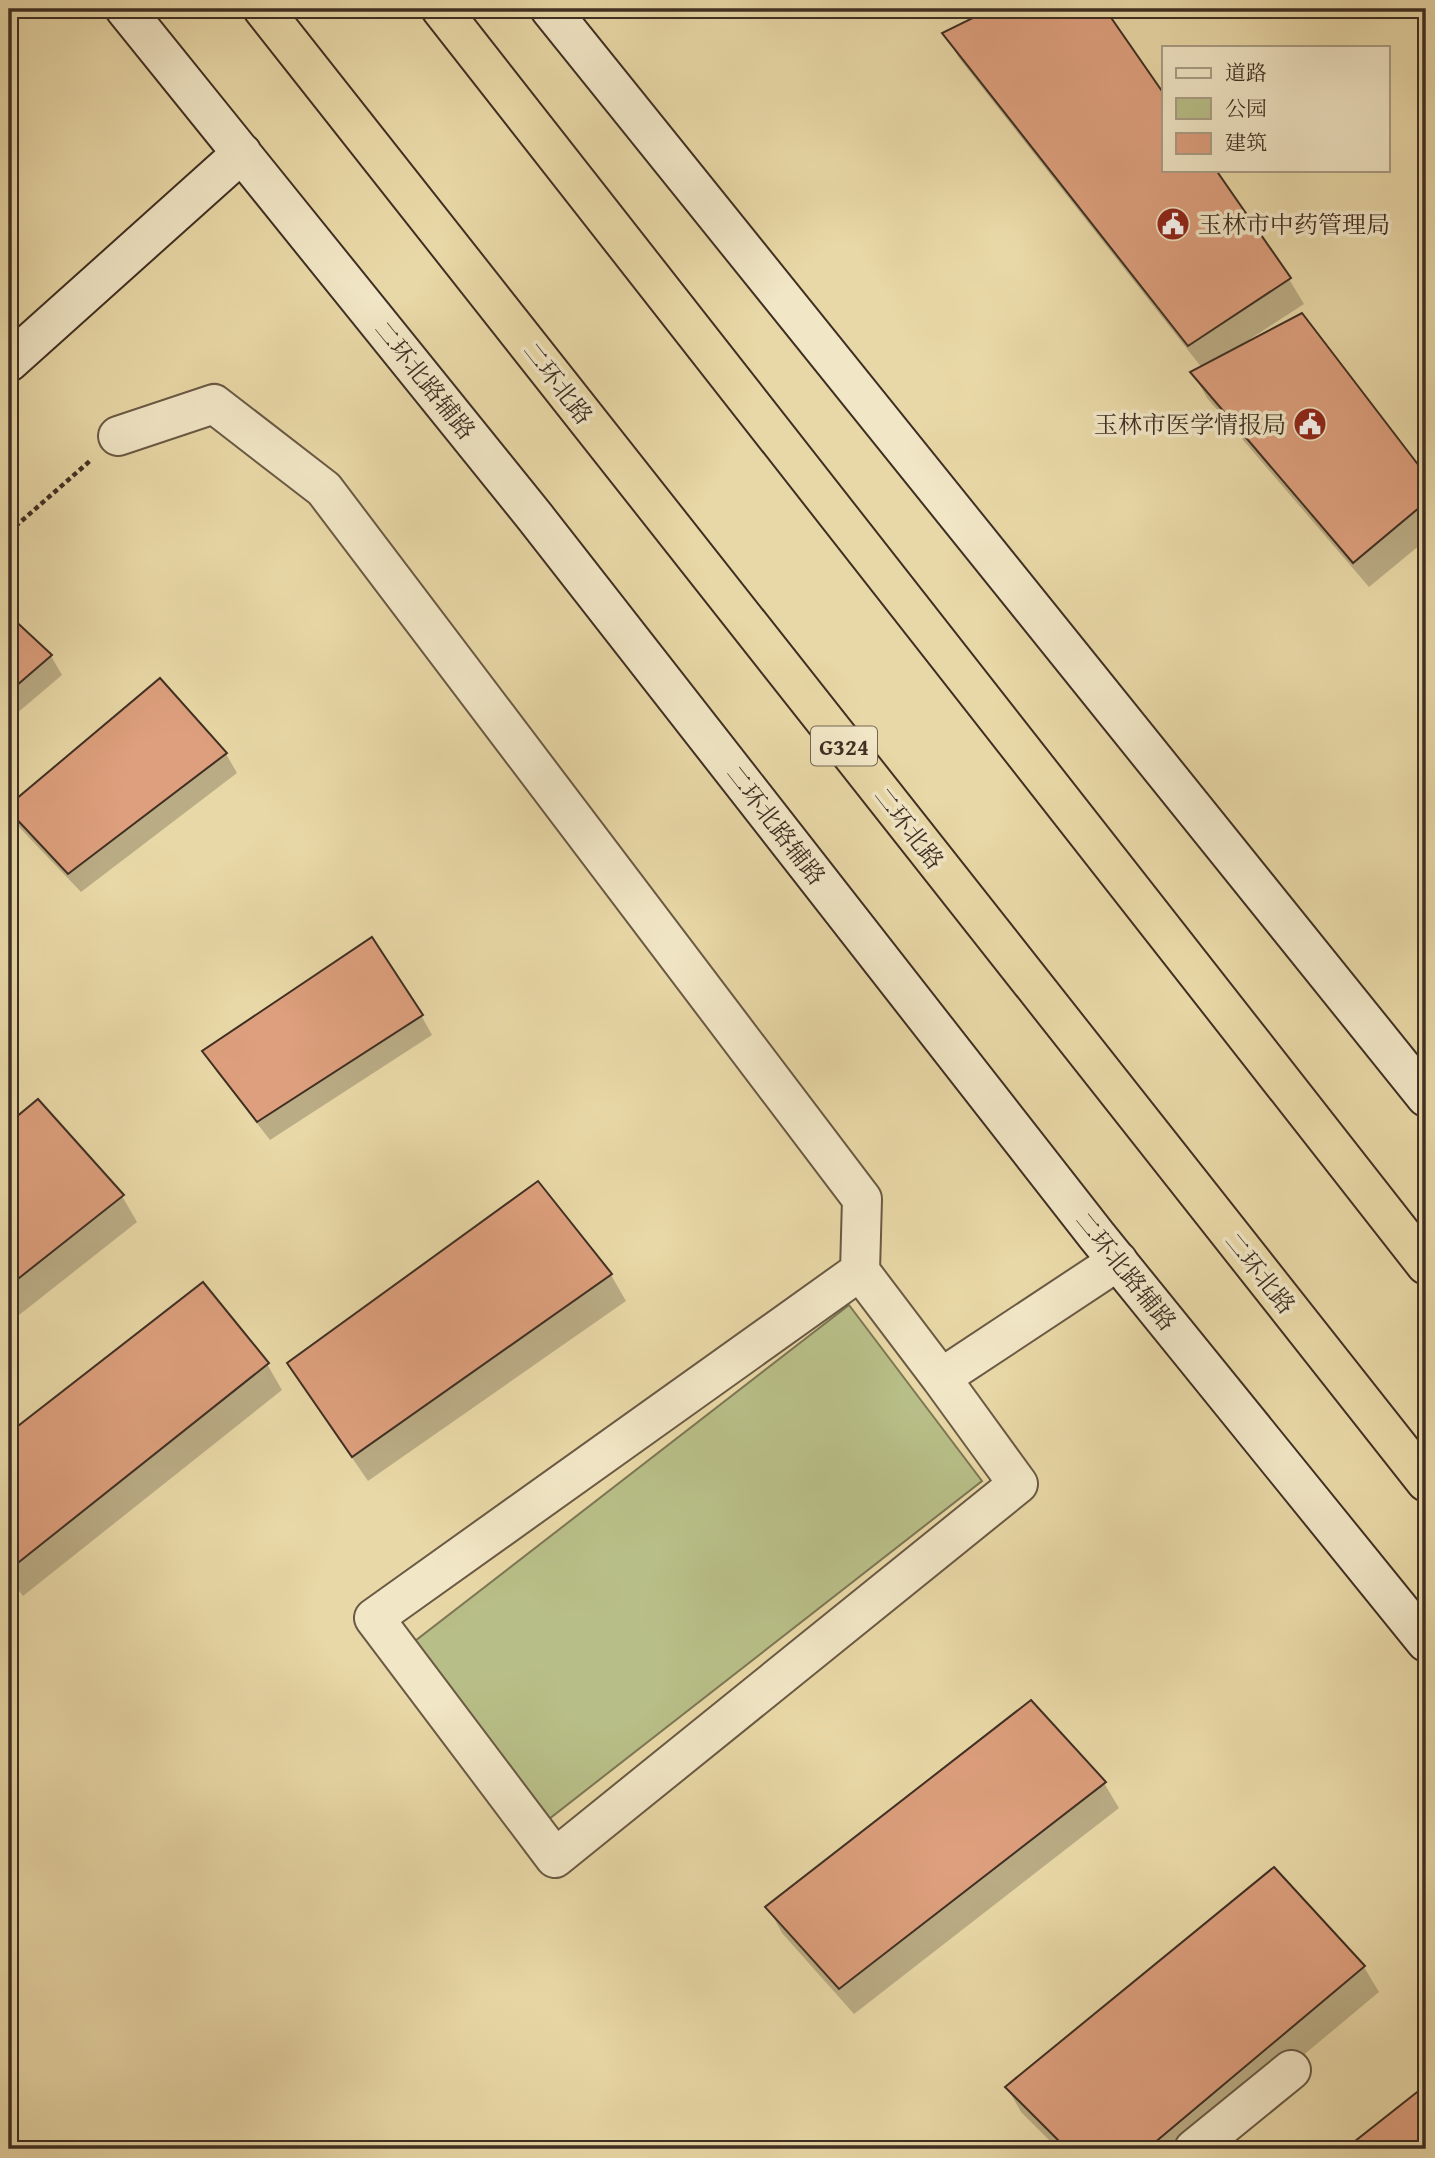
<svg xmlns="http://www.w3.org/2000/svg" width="1435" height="2158" font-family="'Gentium Book Plus','Noto Serif SC',serif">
	<rect width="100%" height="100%" fill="#e9d8a7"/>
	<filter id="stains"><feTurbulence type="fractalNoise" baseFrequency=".00286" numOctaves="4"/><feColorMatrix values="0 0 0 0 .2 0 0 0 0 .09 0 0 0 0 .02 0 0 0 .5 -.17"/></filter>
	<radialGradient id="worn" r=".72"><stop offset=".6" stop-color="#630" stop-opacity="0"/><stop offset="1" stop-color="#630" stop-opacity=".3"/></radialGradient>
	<path fill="#b8be87" stroke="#7c7655" stroke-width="2" d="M849,1305L982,1481L549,1819L415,1641Z"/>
	<path fill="#0003" d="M995,9H1103L1164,97V170H1214L1289,279L1304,304L1250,339L1252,342L1301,316L1426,478V540L1369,587L1207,398L1193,373L1202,368L959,58L944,33Z
		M9,617L51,656L62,675L9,720Z
		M159,680L226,754L237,773L81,892L19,827L9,807Z
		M421,1015L432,1035L270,1140L216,1071L205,1052Z
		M38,1102L122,1196L137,1222L9,1323V1125Z
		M538,1184L611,1275L626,1301L368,1481L304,1388L290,1363Z
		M203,1285L267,1364L282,1390L23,1596L9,1578V1435Z
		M1104,1783L1119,1808L854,2014L782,1933L768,1907Z
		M1274,1869L1364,1967L1379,1992L1191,2149H1058L1021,2112L1007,2087Z
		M1426,2088V2149H1348Z"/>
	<path fill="#dd9f7d" stroke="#3f2f23" stroke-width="2" d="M991,9H1105L1164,94V170H1216L1291,278L1188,346L942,33Z
		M1302,313L1426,475V502L1353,563L1190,372Z
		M9,615L52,655L9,692Z
		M160,678L227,753L68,874L9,811V805Z
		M372,937L423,1015L257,1122L202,1051Z
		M38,1099L124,1195L9,1286V1123Z
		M538,1181L612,1274L352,1457L287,1363Z
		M203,1282L269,1363L9,1570V1433Z
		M1031,1700L1106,1782L839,1989L765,1907Z
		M1274,1867L1365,1966L1147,2149H1067L1005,2087Z
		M1426,2085V2149H1345Z"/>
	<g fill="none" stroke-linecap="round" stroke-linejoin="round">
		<defs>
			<path id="street" d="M118,436L214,404L324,489L862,1199L860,1271
				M941,1378L1018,1484L555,1858L374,1618L860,1271L941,1378L1118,1261
				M1194,2149L1291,2070"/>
			<path id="secondary" d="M125,9L535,517L1097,1236L1426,1642
				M550,9L1426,1097
				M9,362L242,153"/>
			<path id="highway" d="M263,9L1426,1482
				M441,9L1426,1265"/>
		</defs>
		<use href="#street" stroke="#6a5944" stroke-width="42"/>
		<use href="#secondary" stroke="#3f2f23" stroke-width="42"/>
		<use href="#highway" stroke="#3f2f23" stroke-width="42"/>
		<path stroke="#3f2f23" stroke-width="4.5" stroke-dasharray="5 3.5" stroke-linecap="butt" d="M9,532L91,460"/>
		<use href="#street" stroke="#f1e6c6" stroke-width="38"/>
		<use href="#secondary" stroke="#f1e6c6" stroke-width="38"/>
		<use href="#highway" stroke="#e9d8a7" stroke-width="38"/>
	</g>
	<defs>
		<symbol id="civic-disc" viewBox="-11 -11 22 22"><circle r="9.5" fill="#8f2418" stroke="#f1e6c6"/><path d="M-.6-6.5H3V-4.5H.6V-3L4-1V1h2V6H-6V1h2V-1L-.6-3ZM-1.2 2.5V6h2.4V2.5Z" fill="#fff"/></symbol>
	</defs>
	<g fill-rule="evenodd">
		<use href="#civic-disc" x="1154" y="205" width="38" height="38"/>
		<use href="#civic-disc" x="1291" y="405" width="38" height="38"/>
	</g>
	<g text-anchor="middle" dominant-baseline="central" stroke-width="7" stroke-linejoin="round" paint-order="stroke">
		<rect fill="#f1e6c6" stroke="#746654" stroke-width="2" x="811" y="726.5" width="66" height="39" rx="5"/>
		<g font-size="23" font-weight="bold" fill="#3f2f23">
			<text x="844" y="746">G324</text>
		</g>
		<g font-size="24" fill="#3f2f23" stroke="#f1e6c6" text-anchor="start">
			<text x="1198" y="224">玉林市中药管理局</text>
			<text x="1286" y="424" text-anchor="end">玉林市医学情报局</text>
		</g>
		<g font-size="24" fill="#3f2f23" stroke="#f1e6c6">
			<text transform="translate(425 380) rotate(51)">二环北路辅路</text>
			<text transform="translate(558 383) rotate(52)">二环北路</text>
			<text transform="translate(776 825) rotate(52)">二环北路辅路</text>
			<text transform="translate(909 828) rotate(52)">二环北路</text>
			<text transform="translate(1126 1271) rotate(51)">二环北路辅路</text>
			<text transform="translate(1260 1273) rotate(51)">二环北路</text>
		</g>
	</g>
	<rect width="1435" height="2158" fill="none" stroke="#e9d8a7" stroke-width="35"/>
	<rect x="10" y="10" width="1414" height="2137" fill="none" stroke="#3f2f23" stroke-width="3.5"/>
	<rect x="18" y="18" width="1400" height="2123" fill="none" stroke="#3f2f23" stroke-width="2"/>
	<rect x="1162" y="46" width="228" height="126" fill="#f1e6c6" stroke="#aa9d85" stroke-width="2"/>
	<rect x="1176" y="68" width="35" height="10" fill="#f1e6c6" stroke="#aa9d85" stroke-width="2"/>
	<text x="1225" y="80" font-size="21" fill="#3f2f23">道路</text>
	<rect x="1176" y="98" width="35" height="21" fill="#b8be87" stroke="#aa9d85" stroke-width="2"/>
	<text x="1225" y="116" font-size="21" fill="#3f2f23">公园</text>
	<rect x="1176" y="133" width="35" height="21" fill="#dd9f7d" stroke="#aa9d85" stroke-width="2"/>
	<text x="1225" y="150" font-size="21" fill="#3f2f23">建筑</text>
	<rect width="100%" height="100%" filter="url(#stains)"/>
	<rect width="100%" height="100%" fill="url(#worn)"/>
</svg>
